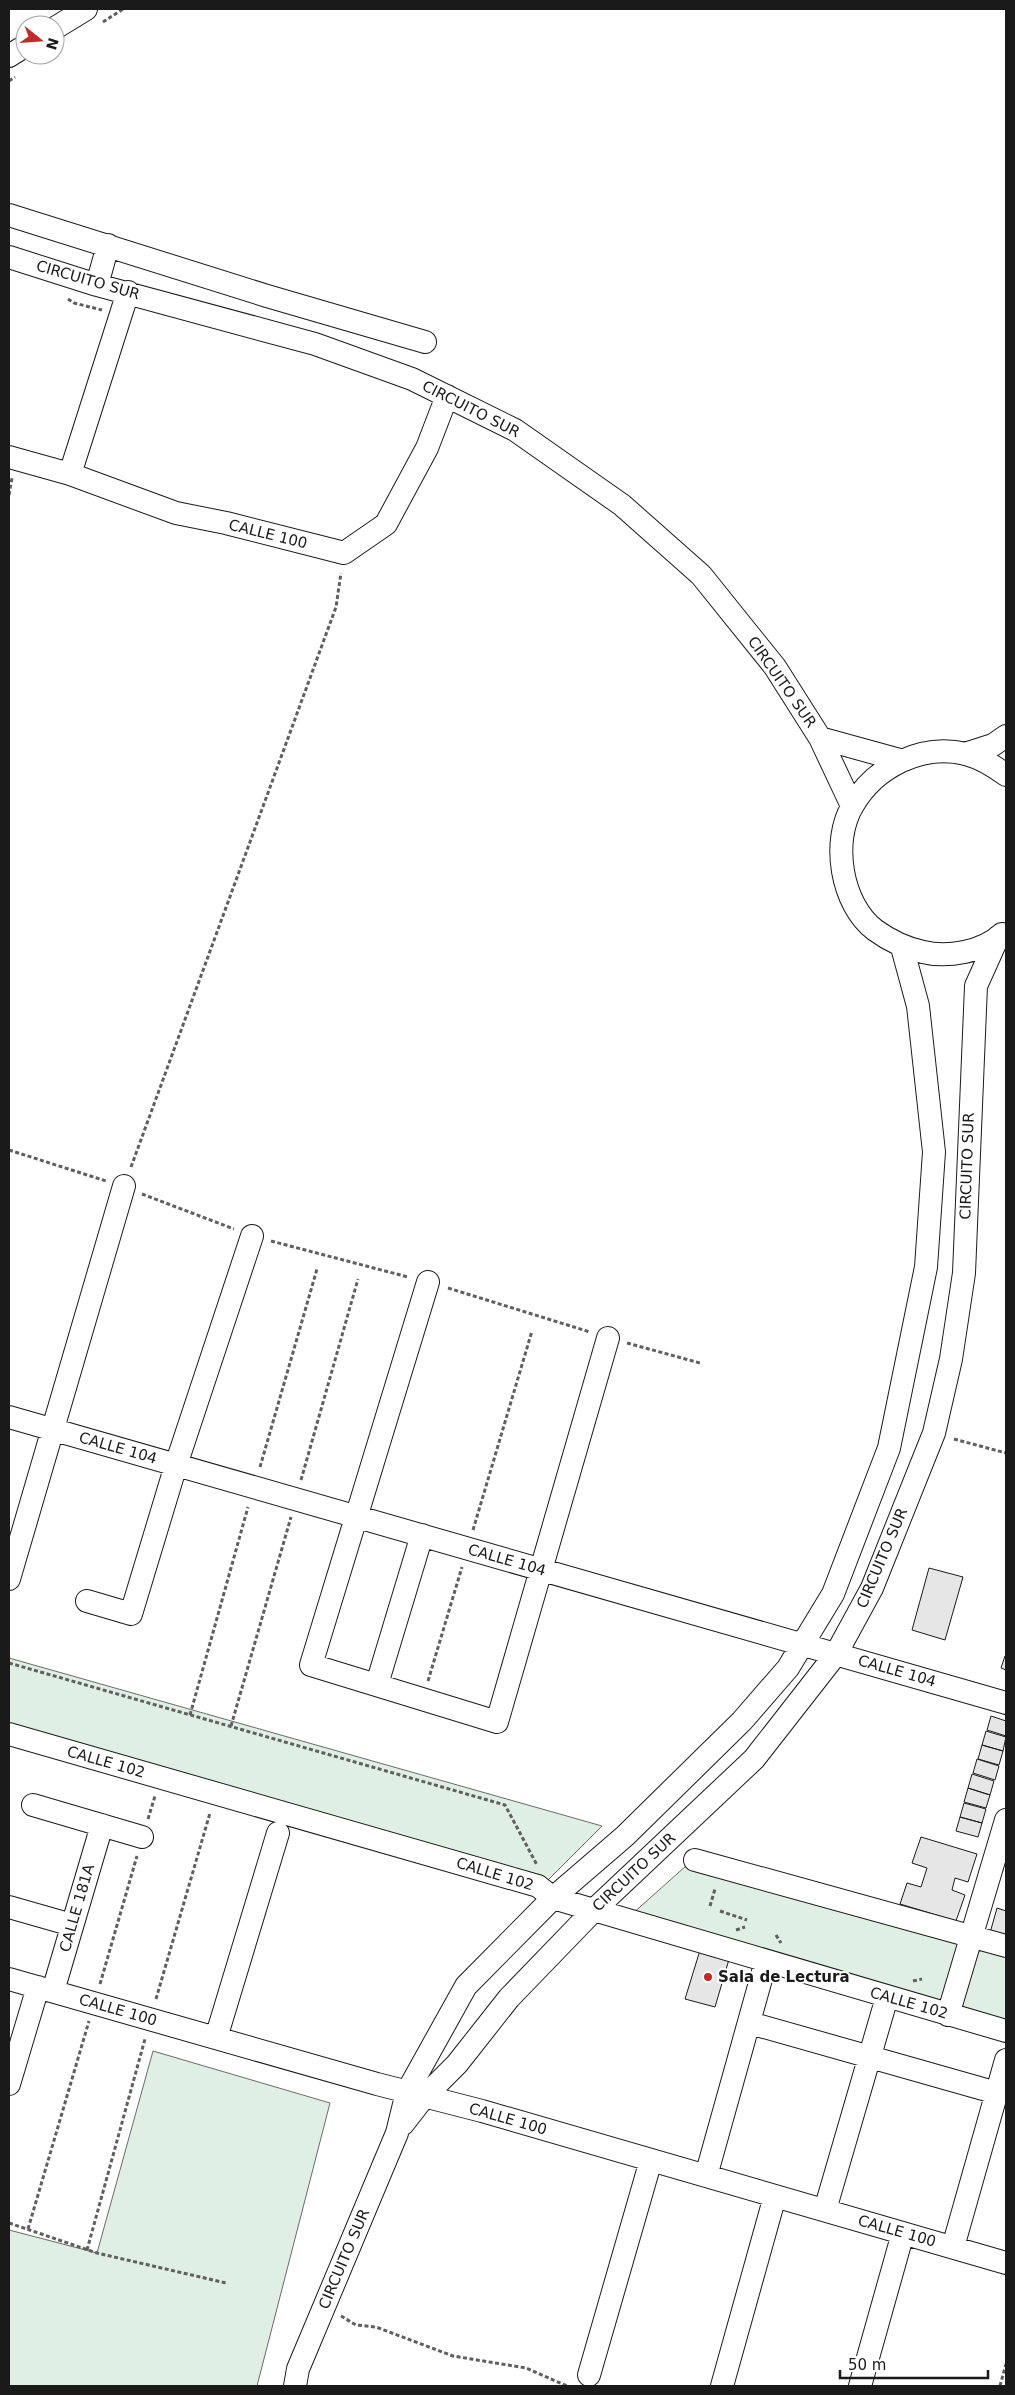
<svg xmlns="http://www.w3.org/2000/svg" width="1015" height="2395" font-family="'DejaVu Sans',sans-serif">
	<rect width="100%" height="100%" fill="#fff"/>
	<path fill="#e0efe3" stroke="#6a6a6a" d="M9,1658L602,1826L545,1883L9,1728Z
		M687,1865L1006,1952V2024L631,1915Z
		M153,2051L330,2103L257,2386H9V2230L97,2253Z"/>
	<path fill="#e6e6e6" stroke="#1a1a1a" d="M929,1568L963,1577L945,1640L912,1630Z
		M1005,1656H1006V1670L1001,1668Z
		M991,1716L1006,1721V1736L987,1730Z
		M986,1731L1006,1737L1003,1751L982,1745Z
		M982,1745L1003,1751L999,1765L978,1759Z
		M977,1759L999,1766L995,1780L973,1773Z
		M972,1774L994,1781L990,1795L968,1788Z
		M968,1788L990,1795L986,1808L964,1802Z
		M964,1803L986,1809L982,1823L960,1817Z
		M960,1817L982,1823L978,1837L956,1831Z
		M921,1837L977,1854L968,1882L955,1878L952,1890L965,1895L956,1921L900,1904L907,1883L921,1887L927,1868L912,1863Z
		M997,1908L1006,1911V1938L990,1933Z
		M701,1947L730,1956L715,2007L685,1999Z"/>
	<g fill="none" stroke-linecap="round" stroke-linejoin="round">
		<defs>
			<path id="minor" d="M55,28L86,9
				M9,56L25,46
				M9,215L267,296L425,342
				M9,257L97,285L315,344L412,379L515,430L622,505L701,575L775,667L820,738L852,806
				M97,285L108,245
				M9,457L70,474L176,513L226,523L344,553L386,524L427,448L447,396
				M70,474L128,292
				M820,738L900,760
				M965,754L993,745L1006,736
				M1002,934C983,952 947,958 923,952C905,948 890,941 875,930C841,904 831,841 853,805C875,767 922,743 966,754C981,758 994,766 1006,775
				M428,1282L311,1665L497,1722L608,1338
				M9,1417L1006,1703
				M9,1579L124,1186
				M87,1601L131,1614L176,1465L252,1236
				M377,1684L422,1535
				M9,1734L538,1886L553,1898L1006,2031
				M33,1805L142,1837
				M695,1860L1006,1946
				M9,1907L72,1925
				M9,1979L377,2084L482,2111L1006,2263
				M53,1991L102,1825
				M948,2015L1006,1820
				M750,2023L997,2093
				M216,2038L278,1833
				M9,2084L38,1987
				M403,2124L424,2097L457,2064L509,1998L594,1910L754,1759L836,1654L872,1588L934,1433L951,1359L964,1273L976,986L998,937
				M706,2176L766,1961
				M825,2210L887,1997
				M953,2247L1006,2060
				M589,2375L651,2160
				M295,2386L298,2369L397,2133L407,2092L466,1986L553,1898L625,1836L742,1721L788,1668L833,1594L889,1448L926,1267L934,1152L918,1006L902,947
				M722,2386L775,2196
				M860,2386L903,2233"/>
		</defs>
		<use href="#minor" stroke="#1a1a1a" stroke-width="24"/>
		<path stroke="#5f5f5f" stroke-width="3" stroke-dasharray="4 2.5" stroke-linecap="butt" d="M103,22L123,9
			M42,60L50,55
			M9,81L15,77
			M68,299L74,303L102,310
			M9,495L12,478
			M9,1150L106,1181
			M131,1167L336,607L341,573
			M142,1194L234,1229
			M271,1241L408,1277
			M448,1288L590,1332
			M627,1343L700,1363
			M954,1439L1006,1453
			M260,1467L317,1269
			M301,1480L358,1279
			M473,1530L532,1331
			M9,1663L505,1805L537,1865
			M428,1681L462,1567
			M190,1715L248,1507
			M231,1726L291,1517
			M148,1819L155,1796
			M710,1906L715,1889
			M720,1911L747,1920
			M736,1930L745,1927
			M776,1935L781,1943
			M913,1981L922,1979
			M100,1984L137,1856
			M156,1999L210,1813
			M9,2223L97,2253L226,2283
			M28,2229L89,2021
			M87,2250L145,2039
			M341,2316L356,2325L376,2327L453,2356L526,2368L567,2386
			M1000,2386L1006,2364"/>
		<use href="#minor" stroke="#fff" stroke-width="22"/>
	</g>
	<circle fill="#c62828" stroke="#fff" stroke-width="2" cx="708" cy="1977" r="5"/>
	<g text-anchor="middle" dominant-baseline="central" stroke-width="4" stroke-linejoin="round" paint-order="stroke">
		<g font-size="15" fill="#1a1a1a" stroke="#fff">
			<text transform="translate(88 280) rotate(16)">CIRCUITO SUR</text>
			<text transform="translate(471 409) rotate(27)">CIRCUITO SUR</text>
			<text transform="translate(268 534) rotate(14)">CALLE 100</text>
			<text transform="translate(782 682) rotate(55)">CIRCUITO SUR</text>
			<text transform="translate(967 1166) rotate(-88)">CIRCUITO SUR</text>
			<text transform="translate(118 1448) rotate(16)">CALLE 104</text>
			<text transform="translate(882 1558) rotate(-67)">CIRCUITO SUR</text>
			<text transform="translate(507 1560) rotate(16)">CALLE 104</text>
			<text transform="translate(897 1671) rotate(16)">CALLE 104</text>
			<text transform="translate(106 1762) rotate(16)">CALLE 102</text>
			<text transform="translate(634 1872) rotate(-43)">CIRCUITO SUR</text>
			<text transform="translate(495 1874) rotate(17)">CALLE 102</text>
			<text transform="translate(77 1908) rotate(-74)">CALLE 181A</text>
			<text transform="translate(909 2003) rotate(16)">CALLE 102</text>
			<text transform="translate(118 2010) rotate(16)">CALLE 100</text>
			<text transform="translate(508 2119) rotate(16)">CALLE 100</text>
			<text transform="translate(897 2231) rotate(16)">CALLE 100</text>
			<text transform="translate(344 2259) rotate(-67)">CIRCUITO SUR</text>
		</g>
		<g font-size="15" font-weight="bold" fill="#1a1a1a" stroke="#fff" text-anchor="start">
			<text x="718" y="1977">Sala de Lectura</text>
		</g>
	</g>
	<rect width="1015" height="2395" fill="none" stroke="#1a1a1a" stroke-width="20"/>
	<g transform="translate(40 40) rotate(107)"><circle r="24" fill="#ffffff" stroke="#a3a3a3"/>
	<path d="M0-4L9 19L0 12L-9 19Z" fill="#c62828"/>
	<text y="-8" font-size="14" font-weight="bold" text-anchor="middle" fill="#1a1a1a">N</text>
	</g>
	<path d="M840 2370v8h148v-8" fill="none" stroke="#1a1a1a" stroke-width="2.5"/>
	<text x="848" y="2370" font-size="15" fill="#1a1a1a" stroke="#ffffff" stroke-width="4" paint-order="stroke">50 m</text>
</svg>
